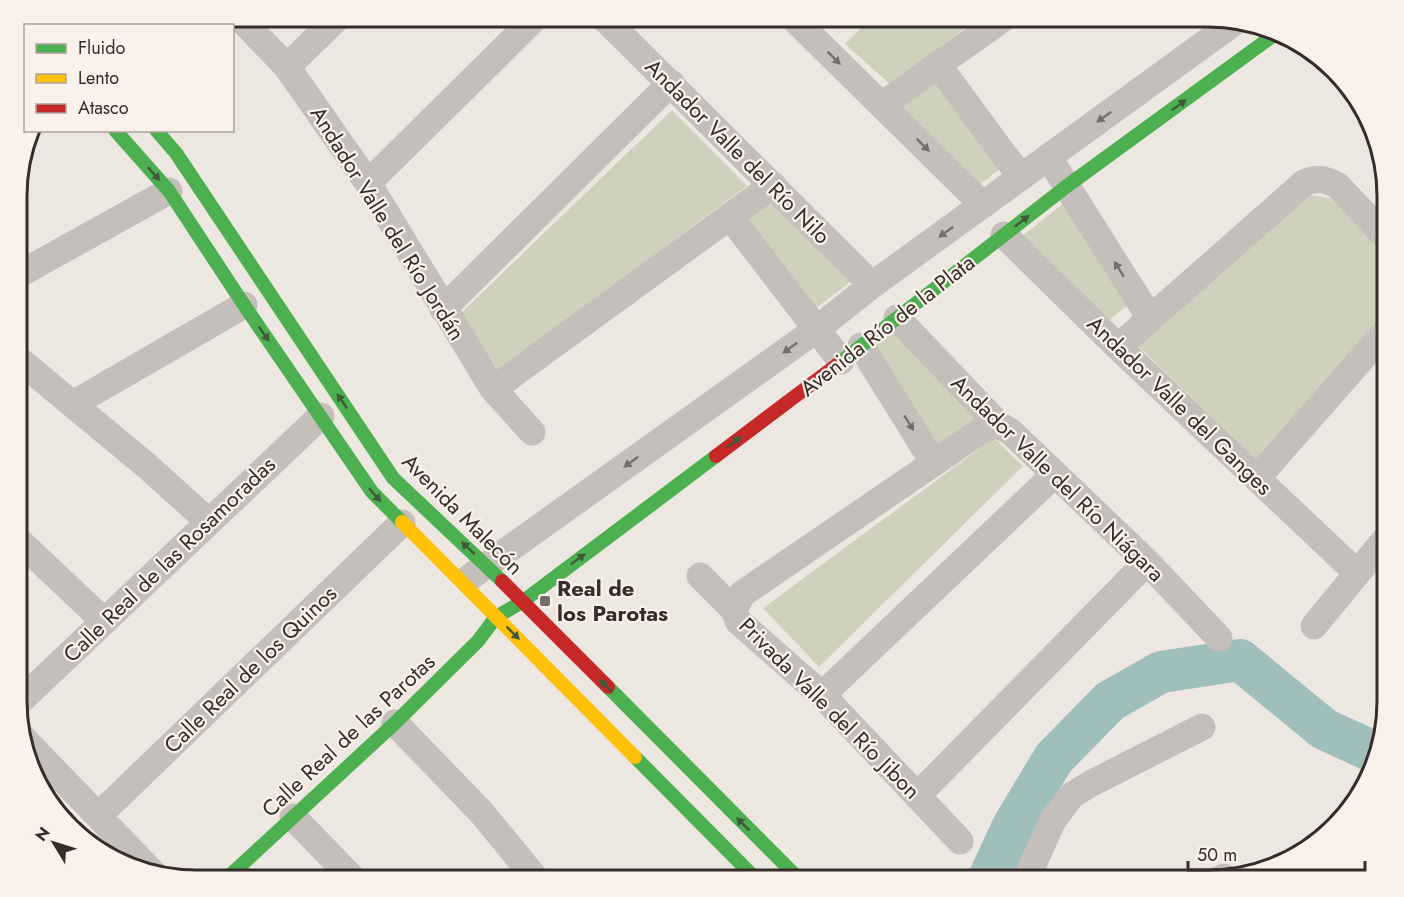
<svg xmlns="http://www.w3.org/2000/svg" width="1404" height="897" font-family="Jost,sans-serif">
	<rect width="100%" height="100%" fill="#ede7e2"/>
	<path fill="#cfd1bd" d="M872,17H979L891,85L845,44Z
		M936,80L1001,168L977,187L900,108Z
		M672,110L747,186L498,371L461,313Z
		M1310,195L1330,198L1387,254V313L1256,459L1136,344Z
		M773,201L852,281L816,308L746,222Z
		M1064,203L1128,305L1107,322L1022,236Z
		M893,331L977,417L934,447L871,348Z
		M994,438L1023,466L819,667L763,608Z"/>
	<g fill="none" stroke-linecap="round" stroke-linejoin="round">
		<path stroke="#a0bebb" stroke-width="42" d="M988,880L1013,826L1054,758L1110,701L1161,672L1240,660L1324,729L1374,752"/>
		<path stroke="#c5bfbb" stroke-width="27" d="M239,17L287,67L368,183L493,389L532,432
			M603,17L872,285
			M792,17L983,205
			M938,65L1005,156L1022,177
			M287,67L338,17
			M882,105L1005,17
			M1056,169L1150,318
			M368,183L536,17
			M731,218L841,361
			M1004,235L1118,347L1357,573
			M18,275L169,191
			M443,309L671,83
			M897,318L999,425L1011,432L1147,562L1219,638
			M861,346L933,462
			M1118,347L1304,183C1316,177 1325,179 1337,185L1387,238
			M18,359L147,466L209,522
			M493,389L773,185
			M73,404L244,305
			M1257,478L1387,330
			M18,540L104,621
			M700,576L734,610L738,621L822,695L960,841
			M470,577L817,329L872,285L1236,21
			M734,610L742,594L985,428L999,425
			M1314,626L1387,537
			M822,695L1055,474
			M18,703L321,416
			M395,723L481,812L537,880
			M23,738L154,874
			M917,796L1147,562
			M98,816L402,523
			M293,817L354,880
			M1026,880L1053,820L1072,795L1092,783L1202,727
			M1218,880L1224,877"/>
		<path stroke="#4caf50" stroke-width="14" d="M115,130L169,191L244,305L372,492L402,522
			M156,130L176,153L393,478L502,581
			M838,364L1067,186L1278,32
			M608,687L800,880
			M635,757L757,880
			M225,880L395,723L478,641L496,617L522,602L716,456"/>
		<path stroke="#ffc107" stroke-width="14" d="M402,522L635,757"/>
		<path stroke="#c62828" stroke-width="14" d="M716,456L838,364
			M502,581L608,687"/>
	</g>
	<defs><path id="oneway-solid" d="M-6-.8H1V-3.2L6.5 0L1 3.2V.8H-6Z" transform="scale(1.5)"/></defs>
	<g fill="#766e6b">
		<use href="#oneway-solid" transform="translate(834 58) rotate(45)"/>
		<use href="#oneway-solid" transform="translate(1104 117) rotate(144)"/>
		<use href="#oneway-solid" transform="translate(923 145) rotate(45)"/>
		<use href="#oneway-solid" transform="translate(946 232) rotate(144)"/>
		<use href="#oneway-solid" transform="translate(1119 269) rotate(-122)"/>
		<use href="#oneway-solid" transform="translate(790 348) rotate(144)"/>
		<use href="#oneway-solid" transform="translate(909 423) rotate(58)"/>
		<use href="#oneway-solid" transform="translate(631 462) rotate(144)"/>
	</g>
	<g fill="#3e5a37">
		<use href="#oneway-solid" transform="translate(1179 105) rotate(-36)"/>
		<use href="#oneway-solid" transform="translate(154 174) rotate(48)"/>
		<use href="#oneway-solid" transform="translate(1022 221) rotate(-38)"/>
		<use href="#oneway-solid" transform="translate(264 334) rotate(55)"/>
		<use href="#oneway-solid" transform="translate(342 401) rotate(-124)"/>
		<use href="#oneway-solid" transform="translate(734 442) rotate(-37)"/>
		<use href="#oneway-solid" transform="translate(375 495) rotate(49)"/>
		<use href="#oneway-solid" transform="translate(468 548) rotate(-137)"/>
		<use href="#oneway-solid" transform="translate(578 559) rotate(-37)"/>
		<use href="#oneway-solid" transform="translate(513 633) rotate(45)"/>
		<use href="#oneway-solid" transform="translate(606 686) rotate(-135)"/>
		<use href="#oneway-solid" transform="translate(743 824) rotate(-135)"/>
	</g>
	<rect fill="#766d6a" stroke="#f9f1ea" stroke-width="2" x="539" y="595" width="12" height="12" rx="3"/>
	<g text-anchor="middle" dominant-baseline="central" stroke-width="4.5" stroke-linejoin="round" paint-order="stroke">
		<g font-size="22" fill="#362c29" stroke="#f9f1ea">
			<text transform="translate(738 151) rotate(45)">Andador Valle del Río Nilo</text>
			<text transform="translate(388 223) rotate(58)">Andador Valle del Río Jordán</text>
			<text transform="translate(887 325) rotate(-38)">Avenida Río de la Plata</text>
			<text transform="translate(1180 405) rotate(44)">Andador Valle del Ganges</text>
			<text transform="translate(1058 478) rotate(44)">Andador Valle del Río Niágara</text>
			<text transform="translate(463 514) rotate(45)">Avenida Malecón</text>
			<text transform="translate(169 559) rotate(-44)">Calle Real de las Rosamoradas</text>
			<text transform="translate(250 669) rotate(-44)">Calle Real de los Quinos</text>
			<text transform="translate(830 708) rotate(45)">Privada Valle del Río Jibon</text>
			<text transform="translate(348 735) rotate(-43)">Calle Real de las Parotas</text>
		</g>
		<g font-size="22" font-weight="bold" fill="#362c29" stroke="#f9f1ea" text-anchor="start">
			<text x="557" y="588">Real de<tspan x="557" dy="25">los Parotas</tspan></text>
		</g>
	</g>
	<path d="M0 0H1404V897H0ZM196 27H1208A169 169 0 0 1 1377 196V701A169 169 0 0 1 1208 870H196A169 169 0 0 1 27 701V196A169 169 0 0 1 196 27Z" fill="#f9f1ea" fill-rule="evenodd"/>
	<path fill="none" stroke="#362c29" stroke-width="3" d="M196 27H1208A169 169 0 0 1 1377 196V701A169 169 0 0 1 1208 870H196A169 169 0 0 1 27 701V196A169 169 0 0 1 196 27Z"/>
	<rect x="24" y="24" width="210" height="108" fill="#f9f1ea" stroke="#aba29d" stroke-width="1.5"/>
	<rect x="36" y="44" width="30" height="9" fill="#4caf50" stroke="#aba29d" stroke-width="1.5"/>
	<text x="78" y="54" font-size="18" fill="#362c29">Fluido</text>
	<rect x="36" y="74" width="30" height="9" fill="#ffc107" stroke="#aba29d" stroke-width="1.5"/>
	<text x="78" y="84" font-size="18" fill="#362c29">Lento</text>
	<rect x="36" y="104" width="30" height="9" fill="#c62828" stroke="#aba29d" stroke-width="1.5"/>
	<text x="78" y="114" font-size="18" fill="#362c29">Atasco</text>
	<g transform="translate(54 843) rotate(308)" stroke="#f9f1ea" stroke-width="4.5" paint-order="stroke">
	<path d="M0-4.5L10 22L0 15L-10 22Z" fill="#362c29"/>
	<text y="-9" font-size="16" font-weight="bold" text-anchor="middle" fill="#362c29">N</text>
	</g>
	<path d="M1188 861v9h177v-9" fill="none" stroke="#362c29" stroke-width="3"/>
	<text x="1197" y="861" font-size="18" fill="#362c29" stroke="#f9f1ea" stroke-width="4.5" paint-order="stroke">50 m</text>
</svg>
